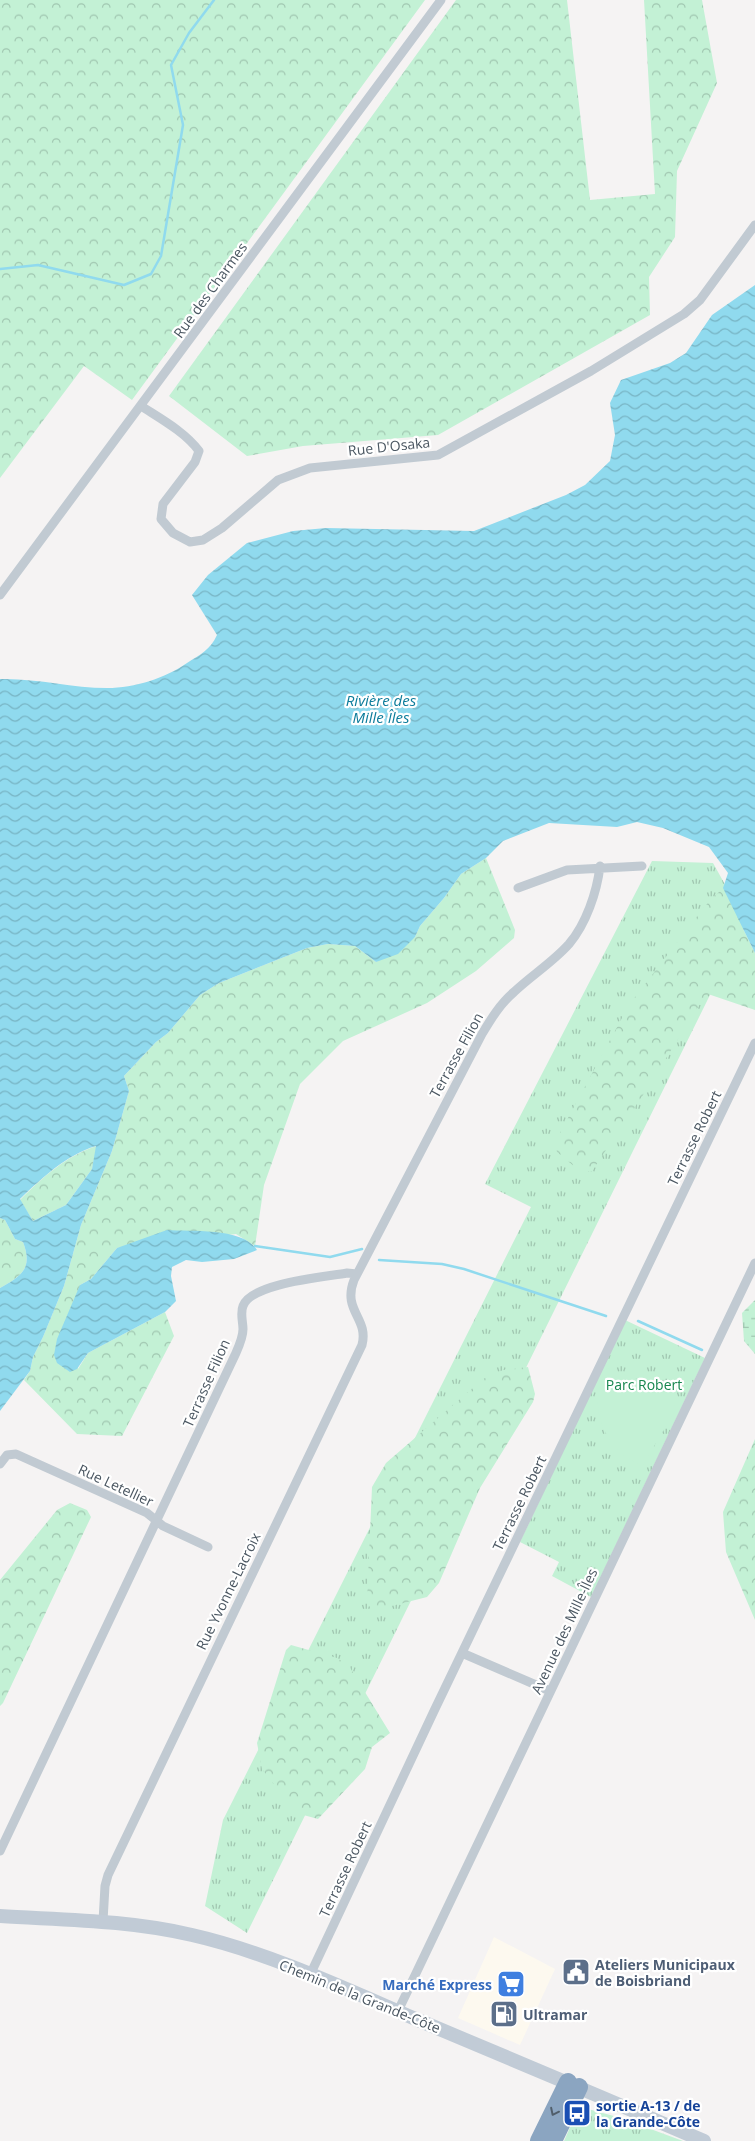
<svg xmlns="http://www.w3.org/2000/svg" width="755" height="2141" font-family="'Open Sans',sans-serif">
	<defs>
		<pattern id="grass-tufts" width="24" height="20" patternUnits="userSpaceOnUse" patternTransform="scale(1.25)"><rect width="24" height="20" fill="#c3f1d5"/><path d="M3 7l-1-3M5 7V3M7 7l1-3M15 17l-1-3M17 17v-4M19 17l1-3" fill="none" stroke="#a0c6b0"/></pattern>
		<pattern id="forest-crowns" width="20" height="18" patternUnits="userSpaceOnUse" patternTransform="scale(1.25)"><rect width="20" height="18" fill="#c3f1d5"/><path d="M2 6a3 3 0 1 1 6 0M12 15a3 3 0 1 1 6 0" fill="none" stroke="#a0c6b0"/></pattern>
		<pattern id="wetland-marsh" width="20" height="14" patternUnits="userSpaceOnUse" patternTransform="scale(1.25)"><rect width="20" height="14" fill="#c3f1d5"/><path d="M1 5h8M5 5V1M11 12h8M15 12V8" fill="none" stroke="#a0c6b0"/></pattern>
		<pattern id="water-waves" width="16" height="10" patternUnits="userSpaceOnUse" patternTransform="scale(1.25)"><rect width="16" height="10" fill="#90daee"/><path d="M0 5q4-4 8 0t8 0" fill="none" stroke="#78b4c4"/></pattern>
	</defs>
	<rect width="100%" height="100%" fill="#f5f3f3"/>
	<path fill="#fdf9ef" d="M494,1937L555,1969L520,2045L458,2018Z"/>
	<path fill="url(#grass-tufts)" d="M652,861L713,863L746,922L247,1933L205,1906L223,1820L531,1207L485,1184Z
		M625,1320L705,1358L591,1597L552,1576L559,1562L520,1542Z
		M588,2109L621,2118L683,2141H564L576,2114Z"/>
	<path fill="url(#forest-crowns)" d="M0,0H425L132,400L84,366L0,478Z
		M456,0H567L590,200L655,194L644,0H702L717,83L677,171L675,237L649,277L650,315L438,435L303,446L247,456L169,396Z
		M486,858L515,930L514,938L476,971L427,1003L343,1041L300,1084L264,1185L255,1246L236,1234L117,1248L91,1279L80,1285L78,1369L88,1353L165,1312L174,1336L122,1436L77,1434L24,1380L30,1371L33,1357L43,1337L64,1286L81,1225L112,1151L129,1091L124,1076L156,1042L168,1033L200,995L219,983L307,948L328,944L355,946L376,962L415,937L420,926L444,898L461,874Z
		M723,888L755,953V1010L708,994L703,999L645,1092L592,1171L581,1172L557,1152L555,1142L629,1005L705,906Z
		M97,1146L92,1169L66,1205L33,1221L20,1200C42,1178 67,1155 97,1146Z
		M0,1218L5,1220L15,1239L23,1242C33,1268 22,1276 0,1288Z
		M528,1367L535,1394L533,1402L480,1488L439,1583L427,1597L372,1611L367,1602L372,1487L386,1463L483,1379L503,1370Z
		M755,1439V1620L726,1552L723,1512Z
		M70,1503L87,1510L91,1517L3,1703L0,1706V1580L57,1510Z
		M291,1645L337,1658L349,1666L390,1733L372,1747L365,1769L318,1819L296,1813L262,1769L257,1743L286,1650Z"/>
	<path fill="url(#wetland-marsh)" d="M755,1300V1354L744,1341L742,1313Z"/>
	<path fill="#c3f1d5" d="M607,1368L669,1391L676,1409L643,1465C612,1456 593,1420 599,1390C600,1383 604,1375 607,1368Z"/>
	<path fill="url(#water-waves)" fill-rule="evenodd" d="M755,285V953L723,888L728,873L709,847L663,828L637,822L617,827L549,823L503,841L486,858L461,874L444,898L420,926L415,937L398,954L376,962L355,946L328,944L307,948L219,983L200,995L168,1033L156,1042L124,1076L129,1091L112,1151L81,1225L64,1286L43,1337L33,1357L30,1371L0,1411V1288C22,1276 33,1268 23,1242L15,1239L5,1220L0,1218V679C36,678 72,688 107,688C135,688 165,678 187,663C201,654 210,650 217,635L192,595L208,575L247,543L293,531L326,528L474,531L566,495L585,485L610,461L615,435L610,403L621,380L670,363L686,353L712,315ZM96,1146L92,1169L66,1205L33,1221L20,1199C42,1178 66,1155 96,1146Z
		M167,1230C191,1232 243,1227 257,1250L234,1259L202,1262L186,1260L172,1267L171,1276L176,1301L165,1312L88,1353L77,1369L70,1372L57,1363L54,1355L57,1339L80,1285L91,1279L117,1248Z"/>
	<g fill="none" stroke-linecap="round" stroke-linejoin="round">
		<path stroke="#90daee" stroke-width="2.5" d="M0,269L38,265L124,285L151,274L161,256L183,125L171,65L189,33L214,0
			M255,1246L330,1257L362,1249
			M379,1260L442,1264L464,1269L606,1316
			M638,1321L702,1350"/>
		<path stroke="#c1cad2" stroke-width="9" d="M141,406C161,419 185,432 199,451L195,462L163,504L161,519L173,533L190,542L203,540L222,528L278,480L310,468L438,455L591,371L684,314L700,300L755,225
			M0,595L441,0
			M518,888L567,870L642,866
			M0,1464L7,1455L16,1454L147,1513L163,1526L208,1547
			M462,1653L550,1691
			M0,1851L235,1355C239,1346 243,1338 243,1329C243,1322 240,1313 243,1306C251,1283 325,1277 347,1273L357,1274
			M103,1921L105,1886L108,1875L362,1345C369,1318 342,1311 354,1280L482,1034C491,1019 500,1004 514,992C532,975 553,962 569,944C586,924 597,892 600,866
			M310,1975L434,1711L755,1043
			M398,2011L755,1263"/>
		<path stroke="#c1cbd6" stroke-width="14" d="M0,1916C65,1920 128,1920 192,1935C267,1952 346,1989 418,2020C513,2060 609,2100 704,2141"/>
		<path stroke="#8ba5c1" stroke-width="18" d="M539,2141L568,2082
			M553,2141L579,2087"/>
	</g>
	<defs><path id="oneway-chevron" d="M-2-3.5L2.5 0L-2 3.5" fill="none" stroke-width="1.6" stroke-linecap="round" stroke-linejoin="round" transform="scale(1.25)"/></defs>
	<use stroke="#505e6b" href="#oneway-chevron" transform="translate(554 2112) rotate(116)"/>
	<defs>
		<symbol id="civic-square" viewBox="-11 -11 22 22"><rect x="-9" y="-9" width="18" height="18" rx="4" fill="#5c6f8a" stroke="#fff"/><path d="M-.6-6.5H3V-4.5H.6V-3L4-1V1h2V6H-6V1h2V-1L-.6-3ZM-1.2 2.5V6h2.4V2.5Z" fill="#fff"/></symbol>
		<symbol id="supermarket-square" viewBox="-11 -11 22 22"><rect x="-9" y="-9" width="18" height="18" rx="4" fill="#3f7fe0" stroke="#fff"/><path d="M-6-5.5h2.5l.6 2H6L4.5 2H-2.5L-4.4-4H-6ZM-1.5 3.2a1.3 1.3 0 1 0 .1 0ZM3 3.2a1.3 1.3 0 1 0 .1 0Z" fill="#fff"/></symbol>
		<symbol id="fuel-square" viewBox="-11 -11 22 22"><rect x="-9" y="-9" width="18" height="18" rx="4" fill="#5c6f8a" stroke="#fff"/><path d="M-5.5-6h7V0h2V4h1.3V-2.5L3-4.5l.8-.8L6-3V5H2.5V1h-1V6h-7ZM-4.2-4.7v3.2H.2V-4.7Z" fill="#fff"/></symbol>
		<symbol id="bus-square" viewBox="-11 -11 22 22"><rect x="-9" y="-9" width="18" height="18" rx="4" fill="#1a4fb4" stroke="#fff"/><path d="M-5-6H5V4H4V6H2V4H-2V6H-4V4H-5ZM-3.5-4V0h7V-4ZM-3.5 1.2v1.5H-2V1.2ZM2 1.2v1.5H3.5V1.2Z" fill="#fff"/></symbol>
	</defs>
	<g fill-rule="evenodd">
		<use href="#civic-square" x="560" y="1956" width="32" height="32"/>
		<use href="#supermarket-square" x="495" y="1968" width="32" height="32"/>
		<use href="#fuel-square" x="488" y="1998" width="32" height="32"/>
		<use href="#bus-square" x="561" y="2097" width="32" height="32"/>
	</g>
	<g text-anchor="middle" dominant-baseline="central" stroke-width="4.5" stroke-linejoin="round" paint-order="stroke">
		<g font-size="14" fill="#4a5661" stroke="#fff">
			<text transform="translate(210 290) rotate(-54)">Rue des Charmes</text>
			<text transform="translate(389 446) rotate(-6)">Rue D'Osaka</text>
			<text transform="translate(456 1055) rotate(-61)">Terrasse Filion</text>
			<text transform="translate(694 1138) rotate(-64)">Terrasse Robert</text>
			<text transform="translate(206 1383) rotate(-66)">Terrasse Filion</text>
			<text transform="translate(116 1485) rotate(25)">Rue Letellier</text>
			<text transform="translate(519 1503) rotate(-64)">Terrasse Robert</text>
			<text transform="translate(228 1591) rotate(-64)">Rue Yvonne-Lacroix</text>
			<text transform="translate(564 1631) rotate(-65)">Avenue des Mille-Îles</text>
			<text transform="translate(345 1869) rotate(-65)">Terrasse Robert</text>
			<text transform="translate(360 1996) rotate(22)">Chemin de la Grande-Côte</text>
		</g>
		<g font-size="14" fill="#17864f" stroke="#fff">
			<text x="644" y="1384">Parc Robert</text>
		</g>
		<g font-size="14" font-weight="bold" fill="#4e5e75" stroke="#fff" text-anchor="start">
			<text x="595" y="1964">Ateliers Municipaux<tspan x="595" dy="16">de Boisbriand</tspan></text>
			<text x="523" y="2014">Ultramar</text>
		</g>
		<g font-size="14" font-weight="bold" fill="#366cbe" stroke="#fff" text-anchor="end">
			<text x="492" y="1984">Marché Express</text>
		</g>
		<g font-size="14" font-weight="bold" fill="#164399" stroke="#fff" text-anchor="start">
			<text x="596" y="2105">sortie A-13 / de<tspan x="596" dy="16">la Grande-Côte</tspan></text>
		</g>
		<g font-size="15" font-style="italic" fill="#0c7c9b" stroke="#fff">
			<text x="381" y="700">Rivière des<tspan x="381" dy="17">Mille Îles</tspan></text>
		</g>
	</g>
</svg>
